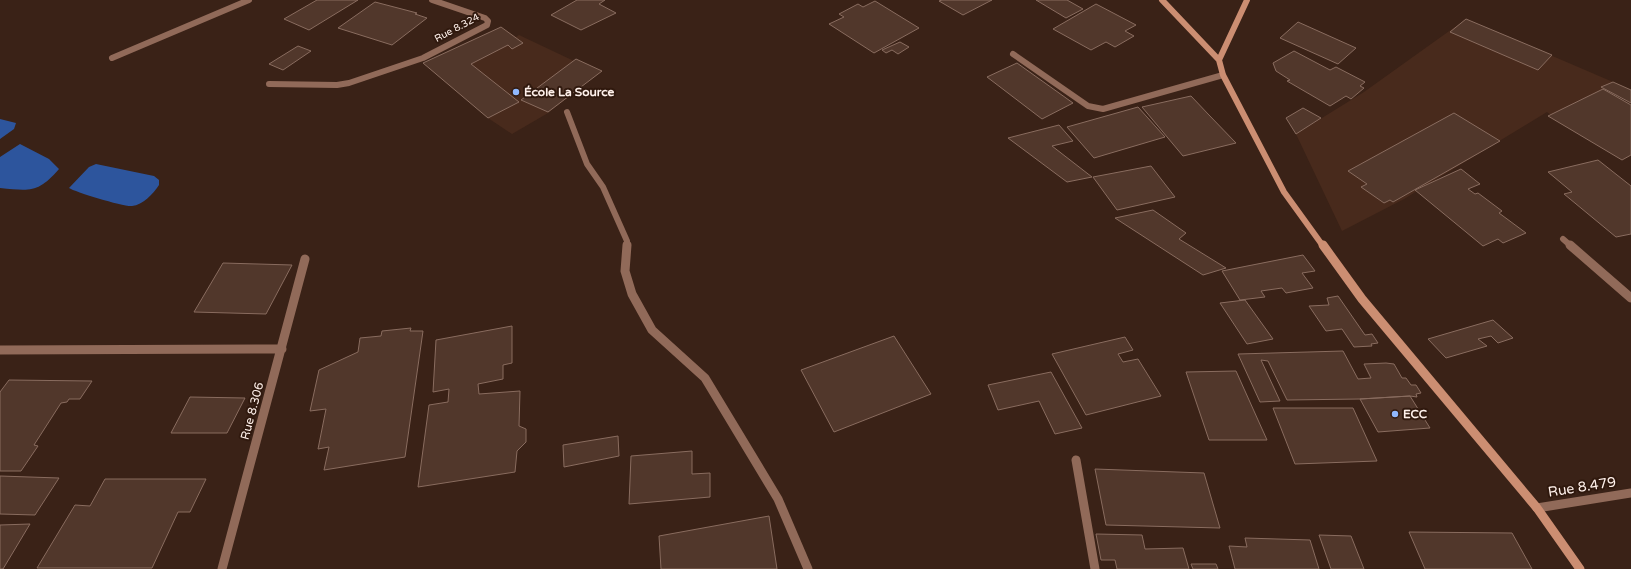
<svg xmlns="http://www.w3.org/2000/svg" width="1631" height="569" font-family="'Varela Round',sans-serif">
	<rect width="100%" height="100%" fill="#3a2217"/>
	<path fill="#482a1c" d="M1466,19L1613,82L1602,87L1603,89L1551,115L1547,112L1404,199L1342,231L1296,134L1364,92Z
		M501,27L516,37L519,35L574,61L576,59L602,71L548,113L512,134L488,118L423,63Z"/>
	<path fill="#2d559d" d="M0,119L16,123L14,129L0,139Z
		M20,144L49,159L59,169C38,193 31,191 0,188V157Z
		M96,164L154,176L159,180V185C153,194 143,205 132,206C124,207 75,192 69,188L89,167Z"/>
	<path fill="#51372b" stroke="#896c5f" d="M317,0H358L309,30L284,19Z
		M577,0H605L599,4L616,13L581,30L551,15Z
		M942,0H992L963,15L939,1Z
		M1036,0H1067L1083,9L1066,18Z
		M875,1L919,28L874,53L829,24L844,17L839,14L858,4L863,7Z
		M375,2L417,13L415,14L427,18L392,45L338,28Z
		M1096,4L1136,25L1125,31L1134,36L1115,47L1106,42L1091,50L1053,29Z
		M1466,19L1552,55L1538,70L1450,32Z
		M1298,22L1356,48L1338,64L1280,38Z
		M501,27L523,43L512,49L508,45L471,64L519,102L488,118L423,63Z
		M900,42L909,47L898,54L892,50L886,53L882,50Z
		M298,46L311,51L283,70L269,64Z
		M1294,51L1330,70L1336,67L1365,82L1360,86L1364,88L1351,99L1346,96L1330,106L1287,81L1290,80L1276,71L1273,63Z
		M576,59L602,71L548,112L521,100Z
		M1017,63L1073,103L1042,119L987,77Z
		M1613,82L1631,90V103L1601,87Z
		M1603,89L1631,105V155L1622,160L1548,116Z
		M1191,96L1209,115L1236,143L1183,156L1142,107Z
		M1138,107L1165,137L1094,158L1067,127Z
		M1303,108L1321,118L1296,134L1286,118Z
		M1454,113L1500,141L1393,202L1390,200L1384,203L1361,187L1367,184L1348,171Z
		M1059,125L1073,141L1052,146L1092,177L1067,182L1008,138Z
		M1598,160L1631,186V234L1616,237L1564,194L1572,192L1548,172Z
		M1151,166L1175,197L1117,210L1093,177Z
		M1461,169L1480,184L1468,189L1475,194L1478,193L1502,211L1499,213L1526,233L1503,243L1498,239L1483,246L1415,190Z
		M1153,210L1186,233L1179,239L1226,268L1203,275L1115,218Z
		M1303,255L1315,271L1302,273L1313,288L1286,293L1282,288L1261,291L1265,297L1240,300L1222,271Z
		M223,263L292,265L266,314L194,312Z
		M1338,296L1365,335L1372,334L1378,343L1371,344L1372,346L1354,347L1342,329L1326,331L1309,306L1329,305L1327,298Z
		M1245,300L1273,339L1247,344L1220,303Z
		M1493,320L1513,338L1498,343L1491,336L1478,339L1487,346L1446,358L1428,339Z
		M512,326V363L503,365V379L478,384L479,394L520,391L519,426L526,429V442L517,451L515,472L418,487L429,405L448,402L449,389L433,392L436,340Z
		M411,328L410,331H423L405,457L324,470L329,447L318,449L326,409L310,411L319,370L358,352L360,338L381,336L382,331Z
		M894,336L931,394L834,432L801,370Z
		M1125,337L1133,350L1118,354L1123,362L1138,359L1161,396L1086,415L1052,354Z
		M1343,351L1358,379L1371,378L1364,364L1386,363L1394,364L1402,378H1406L1411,385H1416L1421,393L1416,394L1417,397L1410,396L1360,399L1287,400L1268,361L1261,360L1280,401L1260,402L1238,354Z
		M1236,371L1267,440H1209L1186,372Z
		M1051,372L1082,428L1055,434L1039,401L998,410L988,385Z
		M9,380L92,381L80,399H69L67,402L61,403L34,445L38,446L21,471H0V392Z
		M1410,396L1430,428L1378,432L1360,399Z
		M190,397L245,398L227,433H171Z
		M1273,408H1353L1377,461L1295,464Z
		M618,436L619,456L564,467L563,445Z
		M692,451V474L710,473V497L629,504L631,456Z
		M1095,469L1204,473L1220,528L1106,525Z
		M0,476L59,478L35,515L0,514Z
		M105,479H206L190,512H178L152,568H37L75,505L90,506Z
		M769,516L777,569H661L659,536Z
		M30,524L3,569H0V525Z
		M1409,532L1512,533L1532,569H1425Z
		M1096,534L1142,535L1145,549L1183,548L1189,569H1117L1115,560H1101Z
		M1319,535L1351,536L1364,569H1331Z
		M1245,538L1310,540L1319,569H1235L1229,546L1247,547Z
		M1191,564H1216L1218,569H1193Z"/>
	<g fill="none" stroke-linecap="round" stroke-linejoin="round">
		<path stroke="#916a59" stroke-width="6" d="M1013,54L1088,106L1103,109L1223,75
			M112,58L249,0
			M269,84L337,85L349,83L423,58L487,25L488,21L485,18L432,0
			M567,112L587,164L603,187L627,241V246
			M1563,239L1571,246"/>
		<path stroke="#916a59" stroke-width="9" d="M627,245L625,271L632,294L652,330L705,378L778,499L808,569
			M1570,245L1631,298
			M0,350L282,349
			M1076,460L1095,569
			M1537,508L1631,493
			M222,569L305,259"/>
		<path stroke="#cc8e72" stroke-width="6" d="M1162,0L1219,60L1223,75L1284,192L1323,246
			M1219,60L1247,0"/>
		<path stroke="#cc8e72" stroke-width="9" d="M1323,245L1362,299L1537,508L1580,569"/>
	</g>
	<g fill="#90b8fd" stroke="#30190e" stroke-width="1.5">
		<circle cx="516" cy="92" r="4"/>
		<circle cx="1395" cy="414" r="4"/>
	</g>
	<g text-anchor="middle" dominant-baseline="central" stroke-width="4" stroke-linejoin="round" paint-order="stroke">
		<g font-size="10" fill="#fff1eb" stroke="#30190e">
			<text transform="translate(457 28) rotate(-28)">Rue 8.324</text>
		</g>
		<g font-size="12" font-weight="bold" fill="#fff1eb" stroke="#30190e" text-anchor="start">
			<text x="524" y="92">École La Source</text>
			<text x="1403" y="414">ECC</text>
		</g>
		<g font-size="12" fill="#fff1eb" stroke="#30190e">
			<text transform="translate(252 411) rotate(-75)">Rue 8.306</text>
		</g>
		<g font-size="14" fill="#fff1eb" stroke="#30190e">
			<text transform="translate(1582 487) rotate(-9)">Rue 8.479</text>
		</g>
	</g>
</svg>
